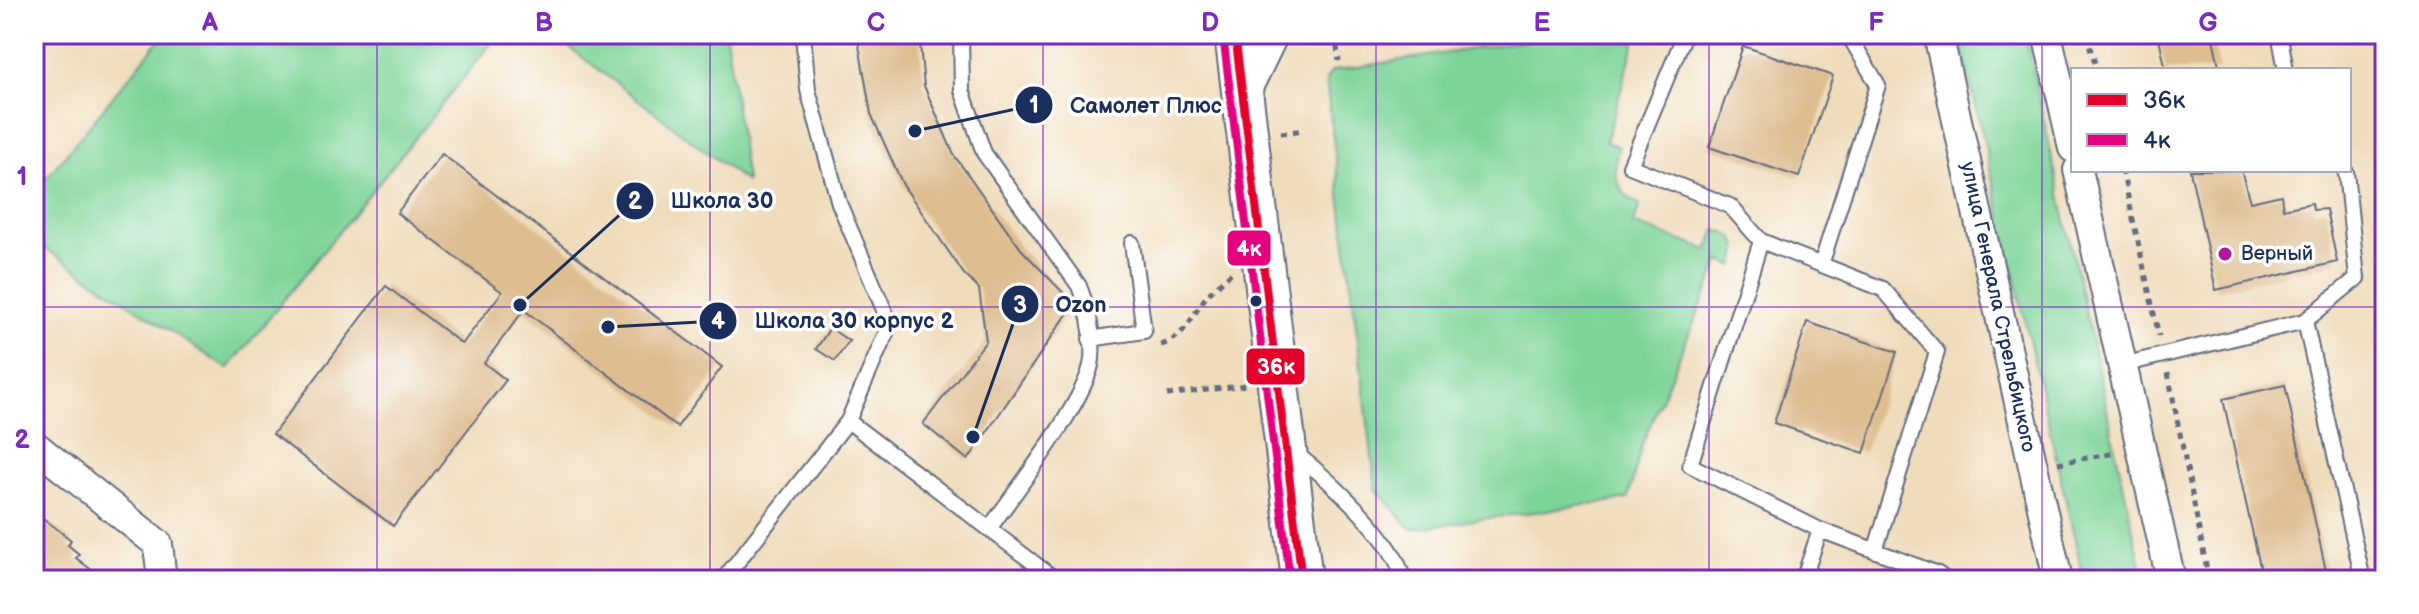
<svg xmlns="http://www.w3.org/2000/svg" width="2419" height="614" font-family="'Balsamiq Sans',sans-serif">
	<rect width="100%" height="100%" fill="#fff"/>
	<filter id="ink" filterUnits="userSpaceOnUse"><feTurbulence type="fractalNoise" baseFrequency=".0125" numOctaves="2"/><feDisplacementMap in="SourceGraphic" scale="16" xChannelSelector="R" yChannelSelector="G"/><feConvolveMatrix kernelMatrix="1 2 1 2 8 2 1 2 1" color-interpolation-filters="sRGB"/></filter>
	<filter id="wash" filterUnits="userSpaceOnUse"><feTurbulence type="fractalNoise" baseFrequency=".006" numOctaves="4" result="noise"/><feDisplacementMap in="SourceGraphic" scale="32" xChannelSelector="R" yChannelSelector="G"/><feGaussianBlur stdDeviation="1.8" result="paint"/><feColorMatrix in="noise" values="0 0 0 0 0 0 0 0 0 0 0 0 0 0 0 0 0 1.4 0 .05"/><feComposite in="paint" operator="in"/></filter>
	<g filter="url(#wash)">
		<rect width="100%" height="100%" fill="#efdcbb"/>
		<path fill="#7cd397" stroke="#4c817a" stroke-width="2" d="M164,34H499L228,369L34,241V193Z
			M552,34H726L746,182Z
			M1569,34H1637L1606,142L1619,147C1611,171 1616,193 1640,205L1633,224L1708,250L1716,230C1738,235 1742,245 1734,266L1720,261L1642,444L1628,499L1411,529L1376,489L1326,80L1332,71Z
			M1990,34H2025L2144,580H2084L1961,41Z"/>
		<g id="blocks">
			<path fill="#debd91" d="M857,34H919L924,86L954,155L1021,249L1074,304L968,460L923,424L986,341L979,289L964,274L903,185L871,114Z
				M2158,34H2212L2220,70H2166Z
				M1743,46L1833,76L1799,177L1709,147Z
				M442,154L722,367L677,427L524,310L484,363L506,380L393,526L273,434L386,286L462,344L502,292L397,213Z
				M2190,170H2241L2250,202L2281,195L2283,209L2312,203L2313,210L2326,209L2337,262L2216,290Z
				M1807,322L1897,352L1864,453L1774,423Z
				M830,328L849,341L835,361L816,349Z
				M2285,385L2328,580H2263L2223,399Z
				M34,511L71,540L68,545L79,554L76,558L105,580H34Z"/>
		</g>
	</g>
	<g filter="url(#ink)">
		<use href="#blocks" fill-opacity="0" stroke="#656c7f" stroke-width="2"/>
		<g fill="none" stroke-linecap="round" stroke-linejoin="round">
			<defs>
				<path id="lane" d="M803,34L808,90L839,203L890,324L848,421
					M961,34L962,90L984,153L1079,286C1088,309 1094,334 1092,359C1089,397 1014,493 989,529
					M1685,34L1630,166L1730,206L1761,241
					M2286,70L2280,38L2288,34
					M1821,265L1878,85L1848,34
					M2305,321L2357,278L2346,172L2344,170
					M1090,339L1144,331L1132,243
					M2122,365L2305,321L2363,580
					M1294,452C1326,477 1397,540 1403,580
					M1820,530L1690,465L1761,241L1883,289L1937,352L1875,551
					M723,580L848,421L1056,580
					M1803,580L1820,530L1938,574L1946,580"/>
				<path id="street" d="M1938,34L2058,580
					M2047,34L2073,148
					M1243,98L1274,34
					M2078,170L2171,580
					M34,445L158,544L162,580"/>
				<path id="secondary" d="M1235,34L1302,580"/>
			</defs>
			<use href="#lane" stroke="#656c7f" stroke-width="18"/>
			<use href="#street" stroke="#656c7f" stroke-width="32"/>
			<use href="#secondary" stroke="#656c7f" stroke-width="44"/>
			<path stroke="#656c7f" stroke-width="5" stroke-dasharray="6 6" stroke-linecap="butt" d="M1335,34L1339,61
				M2086,34L2097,70
				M1281,133L1304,130
				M2122,170L2159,336
				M1161,345C1185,338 1192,315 1206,297C1213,289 1223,281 1231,273
				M2168,373L2209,580
				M1167,395L1246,385
				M2058,463L2115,453"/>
			<use href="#lane" stroke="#fff" stroke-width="14"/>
			<use href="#street" stroke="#fff" stroke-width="28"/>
			<use href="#secondary" stroke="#fff" stroke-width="40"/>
			<defs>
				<path id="bus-1" d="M1235,34L1302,580"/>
				<path id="bus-2" d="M1223,35L1290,580"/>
			</defs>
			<use href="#bus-1" stroke="#fff" stroke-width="14"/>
			<use href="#bus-2" stroke="#fff" stroke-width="14"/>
			<use href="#bus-1" stroke="#e4002b" stroke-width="8"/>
			<use href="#bus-2" stroke="#e5007d" stroke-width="8"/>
		</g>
	</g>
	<path fill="none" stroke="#7b2cbf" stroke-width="2" stroke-opacity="0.55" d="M377,34V580M710,34V580M1043,34V580M1376,34V580M1709,34V580M2042,34V580M34,307H2385"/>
	<circle fill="#b5179e" stroke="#fff" stroke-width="3" cx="2225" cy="254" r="8"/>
	<circle fill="#1b2f5e" stroke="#fff" stroke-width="3" cx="1256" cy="301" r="7"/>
	<g text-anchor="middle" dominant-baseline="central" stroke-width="7" stroke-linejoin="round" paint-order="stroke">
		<g font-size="20" fill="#1b2f5e" stroke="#fff" text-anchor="start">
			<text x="2241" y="254">Верный</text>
		</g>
		<g font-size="20" fill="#1b2f5e" stroke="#fff">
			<text transform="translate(1998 307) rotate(78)">улица Генерала Стрельбицкого</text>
		</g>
	</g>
	<path fill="none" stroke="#1b2f5e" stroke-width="3" d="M915 131L1034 105M520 305L635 201M973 437L1020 304M608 327L718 321"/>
	<g fill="#1b2f5e" stroke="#fff" stroke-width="3">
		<circle cx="915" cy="131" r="8"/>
		<circle cx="520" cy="305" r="8"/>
		<circle cx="973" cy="437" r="8"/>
		<circle cx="608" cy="327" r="8"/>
		<circle cx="1034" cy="105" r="20"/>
		<circle cx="635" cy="201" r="20"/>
		<circle cx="1020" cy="304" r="20"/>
		<circle cx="718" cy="321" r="20"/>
	</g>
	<g font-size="24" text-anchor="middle" font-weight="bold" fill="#fff">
		<text x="1034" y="113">1</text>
		<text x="635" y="209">2</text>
		<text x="1020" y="313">3</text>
		<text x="718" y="329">4</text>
	</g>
	<g font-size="22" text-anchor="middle" font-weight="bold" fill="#1b2f5e" stroke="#fff" stroke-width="7" stroke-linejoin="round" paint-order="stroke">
		<text x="1146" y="113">Самолет Плюс</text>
		<text x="722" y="208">Школа 30</text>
		<text x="1081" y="312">Ozon</text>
		<text x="854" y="328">Школа 30 корпус 2</text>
	</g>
	<g stroke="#fff" stroke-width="3">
		<rect x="1226" y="229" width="46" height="38" rx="8" fill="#e5007d"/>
		<rect x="1245" y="347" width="61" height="39" rx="8" fill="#e4002b"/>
	</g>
	<g font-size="22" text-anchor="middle" font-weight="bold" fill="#fff">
		<text x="1249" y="256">4к</text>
		<text x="1276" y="374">36к</text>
	</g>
	<rect width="2419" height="614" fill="none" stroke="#fff" stroke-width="88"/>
	<rect x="2071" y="68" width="280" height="104" fill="#ffffff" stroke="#a4acbf" stroke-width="2"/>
	<rect x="2087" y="94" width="40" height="12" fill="#e4002b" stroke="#a4acbf" stroke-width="2"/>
	<text x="2143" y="108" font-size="24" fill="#1b2f5e">36к</text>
	<rect x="2087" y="134" width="40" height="12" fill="#e5007d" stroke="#a4acbf" stroke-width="2"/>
	<text x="2143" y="148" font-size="24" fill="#1b2f5e">4к</text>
	<rect x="44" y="44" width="2331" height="526" fill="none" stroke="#7b2cbf" stroke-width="3"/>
	<g font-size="26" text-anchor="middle" font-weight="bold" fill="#7b2cbf">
		<text x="210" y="31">A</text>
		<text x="544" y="31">B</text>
		<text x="876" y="31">C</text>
		<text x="1210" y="31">D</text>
		<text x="1542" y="31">E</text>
		<text x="1876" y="31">F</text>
		<text x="2208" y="31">G</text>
		<text x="22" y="185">1</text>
		<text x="22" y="448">2</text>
	</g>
</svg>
